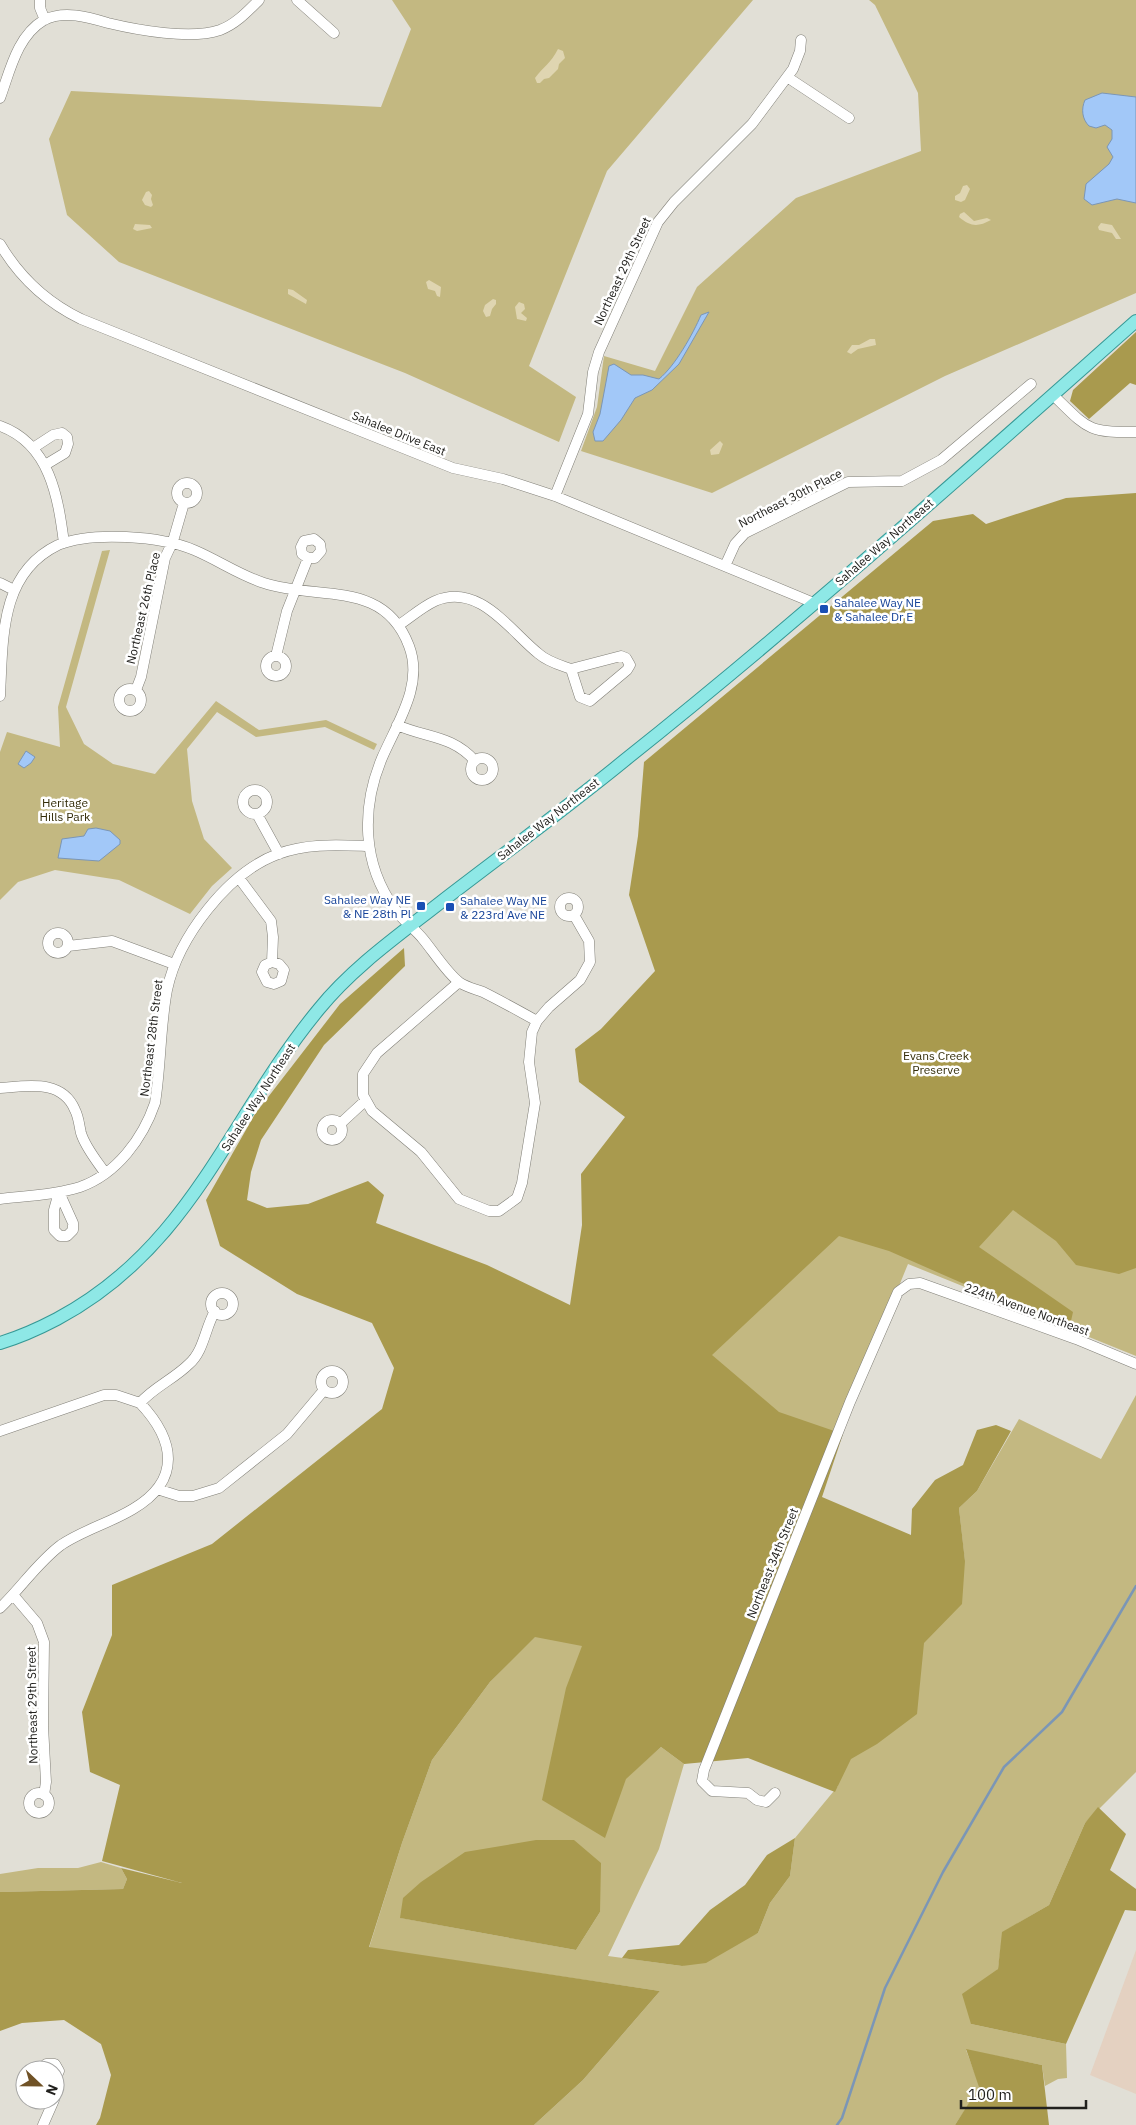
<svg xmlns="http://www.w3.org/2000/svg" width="1136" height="2125" font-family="'IBM Plex Sans',sans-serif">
	<rect width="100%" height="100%" fill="#e1dfd6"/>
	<path fill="#e4d1c1" d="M1136,1950V2094L1090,2075Z"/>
	<path fill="#c3b881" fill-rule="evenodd" d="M392,0H753L607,171L529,366L576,397L559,442L405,373L119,262L67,215L49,139L71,91L381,107L411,29Z
		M869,0H1136V293L945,376L712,493L581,451L597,407L604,356L655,371L697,287L796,198L921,151L918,93L875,5Z
		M1136,545V1356L908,1264L811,1500L965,1562L959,1508L977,1491L1019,1419L1101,1459L1136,1395V1772L1085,1823L1049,1905L1003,1932L998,1969L971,2024L1066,2044L1067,2078L1058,2079L1045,2086L1042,2065L966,2050L980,2087L955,2125H534L583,2080L660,1991L369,1948L402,1843L432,1760L490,1682L515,1656ZM570,1678L838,1786L795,1838L790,1876L770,1903L758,1933L682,1966L608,1956L659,1849L684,1764L661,1747L626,1778ZM600,1912L576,1950L401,1918Z
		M110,550L66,707L84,744L113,764L155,774L216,701L259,730L326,720L377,744L374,750L325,727L256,737L217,712L187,749L192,801L204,839L232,868L212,886L190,914L119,880L55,870L18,882L0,900V752L7,732L60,747L58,707L102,551Z
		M101,1862L121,1868L127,1879L123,1889L0,1892V1874L38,1868H78Z"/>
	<path fill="#a99a4e" d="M1136,332V385L1130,383L1089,419L1070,401L1073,390Z
		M1136,493V1268L1119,1274L1076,1265L1056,1241L1013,1210L979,1247L1073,1312L1069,1330L889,1251L839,1236L712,1355L779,1412L843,1434L822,1497L911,1535L912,1509L935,1480L963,1465L977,1430L996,1425L1011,1431L977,1491L959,1508L965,1561L962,1604L924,1643L917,1714L877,1744L851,1759L835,1792L748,1758L684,1764L661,1747L626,1779L605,1838L542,1800L566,1688L582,1646L535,1637L490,1682L432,1760L402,1843L369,1947L660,1991L583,2080L534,2125H96L100,2118L111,2075L101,2044L64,2020L22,2023L0,2031V1892L123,1889L127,1879L121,1868L182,1883L102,1861L120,1785L90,1772L82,1712L112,1635V1585L212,1544L382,1409L394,1368L372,1323L297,1294L220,1246L206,1200L255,1114L340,1004L404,948L405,966L324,1045L261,1140L251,1172L247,1200L267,1208L308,1204L368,1181L384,1195L376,1223L487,1265L570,1305L582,1225L581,1174L625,1117L579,1082L575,1049L601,1029L655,971L629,895L638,836L644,762L933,521L973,514L986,524L1066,498Z
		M1098,1807L1126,1834L1110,1870L1136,1889V1911L1125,1910L1066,2044L971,2024L962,1994L998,1969L1002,1932L1049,1905L1085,1823Z
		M795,1838L790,1876L770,1903L758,1933L706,1963L682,1966L622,1958L628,1950L679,1945L710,1910L745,1885L767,1855Z
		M536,1840H574L601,1863L600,1912L576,1950L400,1918L403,1898L421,1882L465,1852Z
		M966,2049L1042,2065L1049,2125H955L979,2087Z"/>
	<path fill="#dfd5b1" d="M558,49L563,51L565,58L559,64L558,69L549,78L544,79L540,83H537L535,78C543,67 551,63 558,49Z
		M967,185L970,189L965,200L961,202L955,200V196L960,193L963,186Z
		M149,191L152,195L151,199L153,205L151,207L145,205L142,200L146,192Z
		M964,212L974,221L987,218L991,220C978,227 971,227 959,217L960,214Z
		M1101,223L1112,225L1121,239H1116L1112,233L1099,230L1098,227Z
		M135,224L150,225L152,228L137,231L133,229Z
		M429,280L441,287L440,297L437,296L435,291L428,289L426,282Z
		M288,289L293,290L307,300L306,304L288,294Z
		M493,299L496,300V304L492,309L490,316L486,317L483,311L485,305Z
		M519,302L524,304L525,309L521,313L527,318L526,321L517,319L515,307Z
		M870,339H875L876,345L858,349L851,354L847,352L852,345H859Z
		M720,441L723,444L719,454L711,455L710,450Z"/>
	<path fill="#a2c8f8" stroke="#7b96b6" d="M1102,93L1136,97V203L1117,199L1092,205L1084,199L1086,184L1109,164L1113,157L1107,147L1112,139V130L1105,125L1096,128L1089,126C1082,119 1081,109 1085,100Z
		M709,312L679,364L652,390L635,398L621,420L603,441H595L593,432L600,414L609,366L614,364L631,375H643L659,379C675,366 693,334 701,315Z
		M26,751L35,757L31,763L24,768L18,764Z
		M96,828L110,831L120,840V844L99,861L58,858L62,839L84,836L88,829Z"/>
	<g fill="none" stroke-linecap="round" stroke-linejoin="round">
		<path stroke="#7b96b6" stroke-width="2.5" d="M837,2125L842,2118L885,1988L943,1872L1004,1767L1062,1712L1136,1586"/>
		<defs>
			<path id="minor" d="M40,0V8L45,20
				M297,0L334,33
				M787,77L849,118
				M0,98C10,71 17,36 44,20C64,10 88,17 108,23C137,30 191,40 220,30C236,24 248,11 259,0
				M0,244C20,278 46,302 81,319L453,468L503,479L555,496L814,603
				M1053,395C1087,428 1087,433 1136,432
				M0,426C50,444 58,497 64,543
				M33,448L53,435L62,433L67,437L68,444L65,453L45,465
				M177 493a10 10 0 1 1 20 0a10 10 0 1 1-20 0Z
				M555,496L588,414L593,372L599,352L658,222L674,202L752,124L793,69L800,51L801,40
				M725,566L735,544L745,533L848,482L902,481L941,460L1031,384
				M0,583L10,588
				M399,625C411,617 422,607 435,601C479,582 510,631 539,654C548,662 560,665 571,669L580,697L590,701L627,670L630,665L626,658L621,656L571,669
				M266 666a10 10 0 1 1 20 0a10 10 0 1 1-20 0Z
				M276,656L287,611L308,558L302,554L301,547L304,541L314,539L320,544L321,551L315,558H308
				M119 700a11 11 0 1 1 22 0a11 11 0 1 1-22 0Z
				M136,690L141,677L165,558L173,541L184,503
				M0,696C3,637 0,573 58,545C92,531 161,536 194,550C218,560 239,575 264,583C319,601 384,579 409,646C424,685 397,723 382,758C361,808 362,864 395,909C402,920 414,928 423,939C433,951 447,973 459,982C466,987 475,989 483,992C501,1001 519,1011 537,1021
				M397,725C426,738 452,735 475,761
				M471 769a11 11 0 1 1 22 0a11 11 0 1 1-22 0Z
				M243 802a12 12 0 1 1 24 0a12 12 0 1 1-24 0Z
				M257,814L279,854
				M239,878L271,921L273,937L272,962L265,965L262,972L267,982L274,984L281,981L284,970L279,964L272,962
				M560 907a9 9 0 1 1 18 0a9 9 0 1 1-18 0Z
				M48 943a10 10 0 1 1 20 0a10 10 0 1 1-20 0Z
				M68,946L112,941L174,964
				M459,982L377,1053L363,1074V1095L372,1111L421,1152L459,1199L489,1211H499L517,1198L522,1183L535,1103L529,1062L532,1032L537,1021L549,1007L580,980L590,962L589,941L574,915
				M0,1088C28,1086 62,1079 75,1110C79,1118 79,1125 81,1133C85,1147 97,1161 105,1173
				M322 1130a10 10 0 1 1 20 0a10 10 0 1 1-20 0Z
				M340,1124L366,1100
				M59,1192L73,1223V1230L67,1236H60L54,1230V1210Z
				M0,1199C26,1196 55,1195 80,1187C117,1174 143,1138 155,1103C161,1066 160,1027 167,990C178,938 227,873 278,854C307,843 338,845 368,846
				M211 1304a11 11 0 1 1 22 0a11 11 0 1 1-22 0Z
				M321 1382a11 11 0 1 1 22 0a11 11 0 1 1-22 0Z
				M0,1431L104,1395H116L140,1403C154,1387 174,1379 189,1364C204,1351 205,1328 215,1311
				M157,1489L179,1496H193L219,1488L287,1434L324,1390
				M14,1596L37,1623L44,1642L43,1726L46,1782L44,1795
				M0,1608C21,1588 38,1562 61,1545C83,1530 110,1523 133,1509C182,1480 175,1440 140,1403
				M775,1793L766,1802L757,1800L748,1793L712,1791L702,1781L704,1770L850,1402L898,1292L909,1284L920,1283L1076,1339L1136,1364
				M29 1803a10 10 0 1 1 20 0a10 10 0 1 1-20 0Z
				M41,2070L46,2064H55L59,2071L55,2080
				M43,2125L54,2100"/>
			<path id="major" d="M0,1343C20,1337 38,1329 57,1319C192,1247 228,1119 319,1009C353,967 399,935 441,902C502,855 565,809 625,760C801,620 968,470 1136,321"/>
		</defs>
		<use href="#minor" stroke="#807f77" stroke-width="11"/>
		<use href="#major" stroke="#369895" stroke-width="14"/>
		<use href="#minor" stroke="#fff" stroke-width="10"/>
		<use href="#major" stroke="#8ee8e6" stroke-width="12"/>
	</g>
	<g fill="#1a4fb4" stroke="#fff" stroke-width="2">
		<rect x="819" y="604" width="10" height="10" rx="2.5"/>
		<rect x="416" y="901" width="10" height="10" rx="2.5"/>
		<rect x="445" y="902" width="10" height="10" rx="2.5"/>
	</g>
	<g text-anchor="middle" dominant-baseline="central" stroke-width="5" stroke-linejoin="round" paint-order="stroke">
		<g font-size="12" fill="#21201d" stroke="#fff">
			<text transform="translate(622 271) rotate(-65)">Northeast 29th Street</text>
			<text transform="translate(399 433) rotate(22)">Sahalee Drive East</text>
			<text transform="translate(790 498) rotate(-27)">Northeast 30th Place</text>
			<text transform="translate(884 542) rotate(-41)">Sahalee Way Northeast</text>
			<text transform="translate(143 608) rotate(-77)">Northeast 26th Place</text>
			<text transform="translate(548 819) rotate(-38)">Sahalee Way Northeast</text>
			<text transform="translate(151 1038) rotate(-83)">Northeast 28th Street</text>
			<text transform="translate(258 1097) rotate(-57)">Sahalee Way Northeast</text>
			<text transform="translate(1027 1309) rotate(20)">224th Avenue Northeast</text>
			<text transform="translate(772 1563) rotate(-68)">Northeast 34th Street</text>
			<text transform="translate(32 1705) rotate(-91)">Northeast 29th Street</text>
		</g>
		<g font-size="12" fill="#164399" stroke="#fff" text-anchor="start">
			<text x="834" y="602">Sahalee Way NE<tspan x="834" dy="14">&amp; Sahalee Dr E</tspan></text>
			<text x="411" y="899" text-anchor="end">Sahalee Way NE<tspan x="411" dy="14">&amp; NE 28th Pl</tspan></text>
			<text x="460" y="900">Sahalee Way NE<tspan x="460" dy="14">&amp; 223rd Ave NE</tspan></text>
		</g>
		<g font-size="12" fill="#342d0a" stroke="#fff">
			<text x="65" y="802">Heritage<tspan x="65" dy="14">Hills Park</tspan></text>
			<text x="936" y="1055">Evans Creek<tspan x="936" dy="14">Preserve</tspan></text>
		</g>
	</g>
	<g transform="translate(40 2085) rotate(112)"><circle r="24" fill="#ffffff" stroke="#a6a6a5"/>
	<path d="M0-4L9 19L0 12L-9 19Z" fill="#705226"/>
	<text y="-8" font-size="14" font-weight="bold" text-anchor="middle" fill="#21201d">N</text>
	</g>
	<path d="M961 2100v8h125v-8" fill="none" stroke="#21201d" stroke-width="2.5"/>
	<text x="968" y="2100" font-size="15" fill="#21201d" stroke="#ffffff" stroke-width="4" paint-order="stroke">100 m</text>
</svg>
